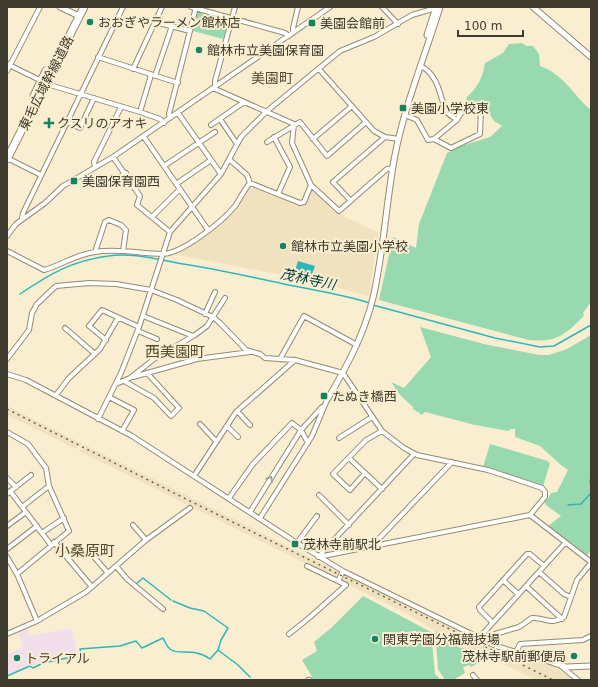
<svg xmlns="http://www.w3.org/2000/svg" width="598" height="687" font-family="'DejaVu Sans','Noto Sans JP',sans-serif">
	<rect width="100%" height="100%" fill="#faeed1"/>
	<path fill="#f3deec" d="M26,627L29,636L71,628L77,653L45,661L7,674V654L24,646L17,631Z"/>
	<path fill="#f0e2be" d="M254,188L299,206L306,204L312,188L333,211L377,232L378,234L369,295L367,296L320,282L177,255L179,251L199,240L226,219L236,210L250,189Z
		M7,406L83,444L76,449L7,415Z
		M85,445L340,572L337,579L79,451Z
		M344,574L496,649L548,663L574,680H535L475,650L473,651L466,647L459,648L458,645L408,614L341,581Z"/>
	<path fill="#99d9af" d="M198,12L229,20L223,39L193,31Z
		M522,43L526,46H533L539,54L540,66C565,75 572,94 591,110V302L583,313L584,316C566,334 556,343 529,340L379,300L393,237L416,248L419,224L447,153L461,146L490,137L502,126L494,121L487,110H470L466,98C478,87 482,79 485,63L503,53L509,44Z
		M420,327L484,344L539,355H549L567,349L591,335V551L586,556L547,527L561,516L546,505L544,500L548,499L551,493L557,492L568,470L561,465L540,446L515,437V429H511L508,431L475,425L425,412L422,415L413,409V407L400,395L391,382L404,388L431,357Z
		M490,444L548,461L550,463L543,487L483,467Z
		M363,596L431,632L435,674L441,680H314L302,660L317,651L314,642L331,628Z
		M435,631L458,645L459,648L475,649L490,657L471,667L470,665L463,667L465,673L453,680H445L438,669Z"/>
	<path fill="#2eb7ba" d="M298,261L315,266L311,277L295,271Z"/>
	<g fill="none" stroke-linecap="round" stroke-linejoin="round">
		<path stroke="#2eb7ba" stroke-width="1.5" d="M20,294C50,274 71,261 108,256C132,252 159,260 183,264C217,269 251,277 284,284C313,290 342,294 370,303
			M373,305L495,338L540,347L554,346L591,325
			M591,479L590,480L591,488
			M568,505L581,504L591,493
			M136,584L143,578L171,600
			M173,601L190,608L204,611L228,628L221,640L218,650L238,665L250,677
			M81,655L80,649L120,646L136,641L142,648L163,638C165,641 166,646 170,649C178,656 194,647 210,659L218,650
			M7,676L30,666L33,668L43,663L77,656"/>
		<defs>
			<path id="minor" d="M191,7L285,33L289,36
				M382,7L398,24
				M155,22L190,31
				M293,33V28L298,7
				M98,57L178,83
				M7,64L50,85L140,112L160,119L164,123
				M420,66C438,73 440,96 446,112L457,120L464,108L481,110L480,134L451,148L434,139
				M133,69L162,7
				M319,69L374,131L385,137L399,139
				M7,71L40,7
				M155,76L172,26
				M215,87V81L235,7
				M213,88L294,124
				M140,112L151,75
				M178,113L221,174
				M405,115L417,120L428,140L434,139L457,120
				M170,118L169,114L196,7
				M220,119L237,144
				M67,122L80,128L94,98
				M211,125L244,102
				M144,137L208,230
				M274,137L290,167L278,194
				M313,139L352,106
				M267,142L300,122L327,156L366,122
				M113,157L140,196L137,205L170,232
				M7,158L41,175
				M230,160L247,175L250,183
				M164,166L215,132
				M95,167L94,162L121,107
				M250,183L300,203L304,202L311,185L292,143L294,124
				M108,184L126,173
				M176,184L211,160
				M311,185L339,211L387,169L393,168
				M350,200L333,182L385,137
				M152,217L180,189
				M22,218L23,213L123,7
				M7,236L16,224L45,203L63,186L113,157L330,7
				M7,251L44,270C62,265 74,255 95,252C118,248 140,254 162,254C182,254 223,221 235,206C240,199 244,190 250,183
				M95,252L105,222L109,220L121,225L126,230L123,251
				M205,314L215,292
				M143,316L193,336
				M65,328L95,354
				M138,331L157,339
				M106,340L89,326L102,310L139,327
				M7,359L29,330L32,313L37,304L56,286L89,283L116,284L151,290L177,300L213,317L220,323L246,350L260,354L265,358L295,360L343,373L382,431L404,448L417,455L488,470L542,488L545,492V497L530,515L318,557
				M280,359L304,316L357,345
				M7,374L26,380L132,436L297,543L343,571L496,646L554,663
				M133,377L197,359L250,352
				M124,381L154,398L171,416L179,408L147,373
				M116,384L130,378L154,359L195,335L207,326L225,298
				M56,395L69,378L100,349L118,318
				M109,397L134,410L122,431
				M237,411L250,425
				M98,419L121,373L139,327L170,232L221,174L241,137L267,111L340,51L374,37L412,15L436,8
				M200,424L216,441
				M227,426L238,437
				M7,432L28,444L46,468L49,486L69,531L17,574
				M339,438L372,417
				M349,458L382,489
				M365,473L350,490L333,474L366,440L382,431
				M194,476L236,412L295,360
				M7,478L16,487
				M10,491L51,545
				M7,494L31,475
				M319,495L349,525
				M229,498L253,464L292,423L301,430L308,443
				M22,507L49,486
				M250,512L301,430L322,407
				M530,515L591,562
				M260,518L312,436L327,400
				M133,525L146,540
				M7,526L26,512
				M42,533L64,518
				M54,542L92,587
				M297,543L317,516
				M371,547L452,462
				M7,549L37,526
				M319,556L414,454
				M7,557L17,574L37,621
				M95,558L108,573
				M116,566L127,579L163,609
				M539,572L564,594L571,597
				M503,580L518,594
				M338,581L343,571
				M526,586L562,619
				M492,622L480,610L479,607L527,554H530L544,566
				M7,634L37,621L86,592L146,540L190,508
				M289,634L309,618L346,585L307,566
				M479,638L565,543
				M489,643L495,634L519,627L532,618C545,617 550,626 564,617L577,580L591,563
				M516,652L520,644L583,640L591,636
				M562,667L578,680
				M473,675L477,680
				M308,680H310"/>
			<path id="tertiary" d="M60,7L79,16
				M533,7L591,57
				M427,35L436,7
				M327,400C346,368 364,335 373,298C384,251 386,202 395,155C405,104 425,56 440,7
				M554,663L566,667L591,666"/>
			<path id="trunk" d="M34,96L46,71
				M7,159L84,7"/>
		</defs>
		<use href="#minor" stroke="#958a70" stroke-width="6"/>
		<use href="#tertiary" stroke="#958a70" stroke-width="7"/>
		<use href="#trunk" stroke="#958a70" stroke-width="9"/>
		<use href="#minor" stroke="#fff" stroke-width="4"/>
		<use href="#tertiary" stroke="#fff" stroke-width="5"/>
		<use href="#trunk" stroke="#fff" stroke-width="7"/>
		<path stroke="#696353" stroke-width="1.5" stroke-dasharray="2 4" stroke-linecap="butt" d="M7,409L188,500L553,680"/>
	</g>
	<defs><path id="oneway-chevron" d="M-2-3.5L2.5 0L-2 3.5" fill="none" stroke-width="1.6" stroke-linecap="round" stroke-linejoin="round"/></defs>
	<use stroke="#9e9c96" href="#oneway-chevron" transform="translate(270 479) rotate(-58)"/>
	<g fill="#138360" stroke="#faeed1" stroke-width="1.5">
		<circle cx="90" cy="22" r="4"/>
		<rect x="308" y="19" width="8" height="8" rx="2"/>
		<circle cx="199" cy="50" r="4"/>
		<rect x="399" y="104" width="8" height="8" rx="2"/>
		<path d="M47 117h4v4h4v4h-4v4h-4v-4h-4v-4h4z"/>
		<rect x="70" y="177" width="8" height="8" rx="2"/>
		<circle cx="283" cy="246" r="4"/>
		<rect x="320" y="392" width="8" height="8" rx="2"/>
		<rect x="291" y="540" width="8" height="8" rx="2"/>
		<circle cx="375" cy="639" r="4"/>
		<circle cx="574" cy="656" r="4"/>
		<circle cx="17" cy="658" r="4"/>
	</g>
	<g text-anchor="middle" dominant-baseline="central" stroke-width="4" stroke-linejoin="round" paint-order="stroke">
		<g font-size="13" fill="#3e3a2e" stroke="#faeed1" text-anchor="start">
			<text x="98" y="22">おおぎやラーメン館林店</text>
			<text x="320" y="23">美園会館前</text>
			<text x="207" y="50">館林市立美園保育園</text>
			<text x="411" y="108">美園小学校東</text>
			<text x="57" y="123">クスリのアオキ</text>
			<text x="82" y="181">美園保育園西</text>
			<text x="291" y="246">館林市立美園小学校</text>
			<text x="332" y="396">たぬき橋西</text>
			<text x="303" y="544">茂林寺前駅北</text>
			<text x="383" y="639">関東学園分福競技場</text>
			<text x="566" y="656" text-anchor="end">茂林寺駅前郵便局</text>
			<text x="25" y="658">トライアル</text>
		</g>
		<g font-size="13" fill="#3e3a2e" stroke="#faeed1">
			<text transform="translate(46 83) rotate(-63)">東毛広域幹線道路</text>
		</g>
		<g font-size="14" fill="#544a31" stroke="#faeed1">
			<text x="272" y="78">美園町</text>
		</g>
		<g font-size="14" font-style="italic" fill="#003d3f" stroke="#faeed1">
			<text transform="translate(308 279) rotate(12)">茂林寺川</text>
		</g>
		<g font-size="15" fill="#544a31" stroke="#faeed1">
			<text x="175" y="352">西美園町</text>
			<text x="85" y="551">小桑原町</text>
		</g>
	</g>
	<rect width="598" height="687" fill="none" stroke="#3e3a2e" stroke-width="16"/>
	<path d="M458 30v6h65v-6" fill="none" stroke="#3e3a2e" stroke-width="2"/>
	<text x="464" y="30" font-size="12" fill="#3e3a2e" stroke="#faeed1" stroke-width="3" paint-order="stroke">100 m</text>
</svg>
